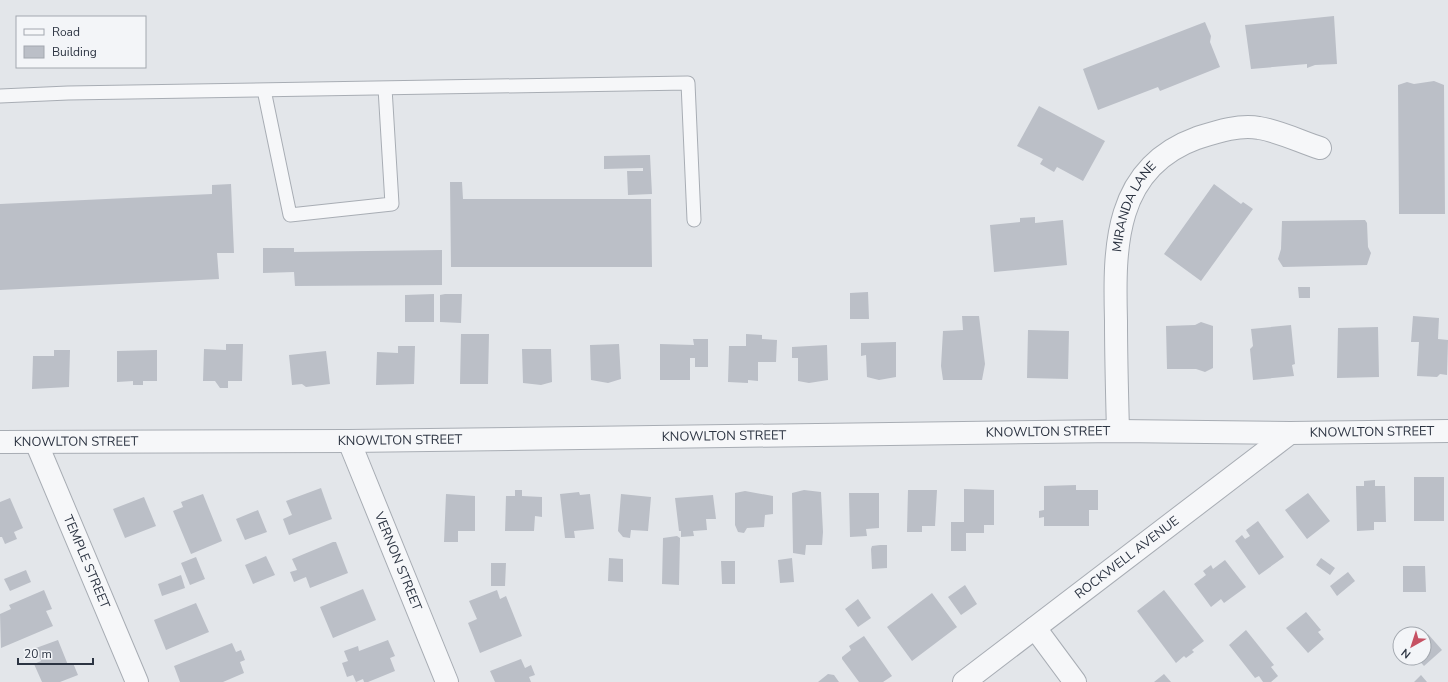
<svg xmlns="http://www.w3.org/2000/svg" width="1448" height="682" font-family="'Nunito Sans',sans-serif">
	<rect width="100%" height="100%" fill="#e3e6ea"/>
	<path fill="#bbbfc7" d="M1334,16L1337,64L1315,65L1307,68V64L1251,69L1245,25Z
		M1205,22L1211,36L1210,42L1220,67L1160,91L1158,87L1098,110L1083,69Z
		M1434,81L1444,85L1445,214H1399L1398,85L1407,82L1414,84Z
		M1039,106L1105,141L1083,181L1057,167L1054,172L1040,164L1043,159L1017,146Z
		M650,155L652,194L628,195L627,171H643V168L604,169V156Z
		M450,182H462L463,199H651L652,267H451Z
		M231,184L234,253H217L219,279L0,290V204L212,194V185Z
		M1214,184L1241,204L1243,202L1253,209L1201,281L1164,254Z
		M1035,217V223L1063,220L1067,265L994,272L990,225L1020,222V218Z
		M1365,220L1367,223L1368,247L1371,253L1367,265L1283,267L1278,259L1281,249L1282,221Z
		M263,248H294V252L442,250V285L295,286L294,272L263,273Z
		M1298,287H1310V298H1299Z
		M868,292L869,319H850V293Z
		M434,294V322H405V295Z
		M445,294H462L461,323L440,322V295Z
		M962,316H979L985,364L982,380H943L941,366L943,331L963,330Z
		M1413,316L1439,318L1438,339L1448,340L1447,375L1440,374L1437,377L1417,376L1419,342H1411Z
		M1201,322L1213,326V368L1205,372L1196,369H1167L1166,326L1195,325Z
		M1291,325L1295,364L1292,365L1294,376L1253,380L1250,349L1253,346L1251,329Z
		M1378,327L1379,377L1337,378L1338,328Z
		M1028,330L1069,331L1068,379L1027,378Z
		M461,334H489L488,384H460Z
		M746,334L762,335V339L777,340L776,362H758V381L748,380V383L728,382L729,346H746Z
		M693,339H708V367H695V358H690V380H660V344L694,345Z
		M896,342V377L879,380L867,377L866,355L861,356V343Z
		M226,344H243L242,381H228V388H220L215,381H203L204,349L226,350Z
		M619,344L621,379L608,383L591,380L590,345Z
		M827,345L828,380L809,383L798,381V358H792V347Z
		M398,346H415L414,384L376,385L377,352L398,353Z
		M522,349H551L552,382L541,385L523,383Z
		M54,350H70L69,387L32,389L33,356H54Z
		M157,350V381H143V385H133V381L117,382V351Z
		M326,351L330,384L306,387L302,384L292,385L289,355Z
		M1414,477H1444V521H1414Z
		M1375,480V486H1385L1386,522H1374V530L1357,531L1356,486H1364V481Z
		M1076,485V490H1098V510H1089V526H1044V517L1039,518V511L1044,510V486Z
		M321,488L332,519L289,535L283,519L292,515L286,501Z
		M964,489L994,490V525H984V533H966V551H951V522H964Z
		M515,490H522V496L542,497V517L535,516L534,531H505L506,496H515Z
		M804,490L821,492L823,532L822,545H806L805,555L793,553L792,493Z
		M908,490H937L935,526H922V532H907Z
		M745,491L773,496V514L765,515L764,527L747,528L744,533L738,532L735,525V493Z
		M579,492L580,495L590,494L594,529L574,531L575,538H565L560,494Z
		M849,493H879V528L866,529L867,536L850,537Z
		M1308,493L1330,521L1307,539L1285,510Z
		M203,494L222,541L191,554L173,511L183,507L181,502Z
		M446,494L475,496V531H458V542H444Z
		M621,494L651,497L648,531L631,530L630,538L623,537L618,531Z
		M713,495L716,519H706L707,530L693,531L694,536L681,537V531H679L675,498Z
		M144,497L156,526L125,538L113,509Z
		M10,498L23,528L14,532L17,539L5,544L2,537H0V502Z
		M258,510L267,532L245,540L236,519Z
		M1258,521L1284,557L1259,575L1235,541L1242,535L1245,539L1250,536L1246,530Z
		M677,536L680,538L679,585L662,584L663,538Z
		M333,542H336L348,573L310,588L306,577L294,582L290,572L297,570L292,559Z
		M880,545H887V568L872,569L871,549L872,546Z
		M266,556L275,575L253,584L245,565Z
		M196,557L205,579L190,585L181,563Z
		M609,558L623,559V582L608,581Z
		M792,558L794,582L780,583L778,560Z
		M1321,558L1335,568L1330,575L1316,565Z
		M1225,560L1246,587L1224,603L1221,599L1211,607L1194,584L1206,575L1203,571L1211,565L1213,569Z
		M721,561H735V584H722Z
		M491,563H506L505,586H491Z
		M1403,566H1425L1426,592H1403Z
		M26,570L31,582L10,591L4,579Z
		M1348,572L1355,581L1337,596L1330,586Z
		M181,575L185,588L162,596L158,584Z
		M965,585L977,604L961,615L948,597Z
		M363,589L376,620L333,638L320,607Z
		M44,590L52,609L46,611L53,626L1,648L0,614L11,609L9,605Z
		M497,590L500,599L506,596L522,636L480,653L468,623L477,619L469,601Z
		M1164,590L1204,641L1192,650L1194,652L1186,658L1184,656L1176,663L1137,611Z
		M932,593L957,627L912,661L887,627Z
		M858,599L871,618L858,627L845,609Z
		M196,603L209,632L166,650L154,620Z
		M1306,612L1321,630L1318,632L1324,639L1308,653L1286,628Z
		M1246,630L1274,665L1271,667L1278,676L1271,682H1263L1259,676L1255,678L1229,645Z
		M1428,634L1442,650L1424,666L1417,658H1424V638Z
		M864,636L892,676L883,682H859L842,659V657L851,650L849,646Z
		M58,640L68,665L73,663L78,675L60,682H42L34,664L41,661L36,648Z
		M388,640L395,656L390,658L395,671L368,682H364L363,679L356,682L353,675L347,677L342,663L348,661L344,651L358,646L359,651Z
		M232,643L236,652L241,650L245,660L240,662L244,673L223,682H180L174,666Z
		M521,659L525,668L531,665L535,675L529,677L531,682H495L490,671Z
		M828,674L834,675L839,682H818Z
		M1164,674L1171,682H1154Z
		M1421,675L1427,682H1414Z"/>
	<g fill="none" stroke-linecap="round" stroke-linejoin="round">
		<defs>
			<path id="service" d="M264,90L290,215L392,204L385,88
				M0,96L68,93L688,83L694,220"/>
			<g id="minor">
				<path id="s1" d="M1118,431C1117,394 1116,358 1116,321C1114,247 1114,168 1197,138C1216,132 1240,124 1259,128C1279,131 1301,142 1320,148"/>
				<path id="s2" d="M349,441L447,682"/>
				<path id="s3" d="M0,442L349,441L1118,431L1290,433L1448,431"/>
				<path id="s4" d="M36,442L137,682"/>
				<path d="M1035,628L1075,682"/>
				<path id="s5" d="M964,682L1290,433"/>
			</g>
		</defs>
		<use href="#service" stroke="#a8adb4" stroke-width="15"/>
		<use href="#minor" stroke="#a8adb4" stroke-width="24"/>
		<use href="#service" stroke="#f6f7f9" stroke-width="13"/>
		<use href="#minor" stroke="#f6f7f9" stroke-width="22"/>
	</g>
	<g text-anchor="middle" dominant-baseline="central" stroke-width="3" stroke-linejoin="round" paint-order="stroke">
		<g font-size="13" fill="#2c3442" stroke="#f3f5f8">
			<text stroke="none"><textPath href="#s1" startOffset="228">MIRANDA LANE</textPath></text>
			<text stroke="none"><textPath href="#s3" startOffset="1048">KNOWLTON STREET</textPath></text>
			<text stroke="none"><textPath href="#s3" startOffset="1372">KNOWLTON STREET</textPath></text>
			<text stroke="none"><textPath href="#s3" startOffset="724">KNOWLTON STREET</textPath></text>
			<text stroke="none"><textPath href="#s3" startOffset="400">KNOWLTON STREET</textPath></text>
			<text stroke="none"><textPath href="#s3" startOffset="76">KNOWLTON STREET</textPath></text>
			<text stroke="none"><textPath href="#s5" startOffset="205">ROCKWELL AVENUE</textPath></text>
			<text stroke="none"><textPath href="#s2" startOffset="130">VERNON STREET</textPath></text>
			<text stroke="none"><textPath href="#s4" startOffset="130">TEMPLE STREET</textPath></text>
		</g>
	</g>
	<rect x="16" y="16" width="130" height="52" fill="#f3f5f8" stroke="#a3a8af"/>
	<rect x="24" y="29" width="20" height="6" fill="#f6f7f9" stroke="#a3a8af"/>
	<text x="52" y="36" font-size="12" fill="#2c3442">Road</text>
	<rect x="24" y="46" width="20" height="12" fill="#bbbfc7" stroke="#a3a8af"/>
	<text x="52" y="56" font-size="12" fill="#2c3442">Building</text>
	<g transform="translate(1412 646) rotate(219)"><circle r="19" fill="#f3f5f8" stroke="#a3a8af"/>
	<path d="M0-3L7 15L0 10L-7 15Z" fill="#c65163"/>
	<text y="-6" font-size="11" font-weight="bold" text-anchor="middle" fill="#2c3442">N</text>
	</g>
	<path d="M18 658v6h75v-6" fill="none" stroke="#2c3442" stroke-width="2"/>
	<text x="24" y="658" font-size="12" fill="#2c3442" stroke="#f3f5f8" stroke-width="3" paint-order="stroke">20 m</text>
</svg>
